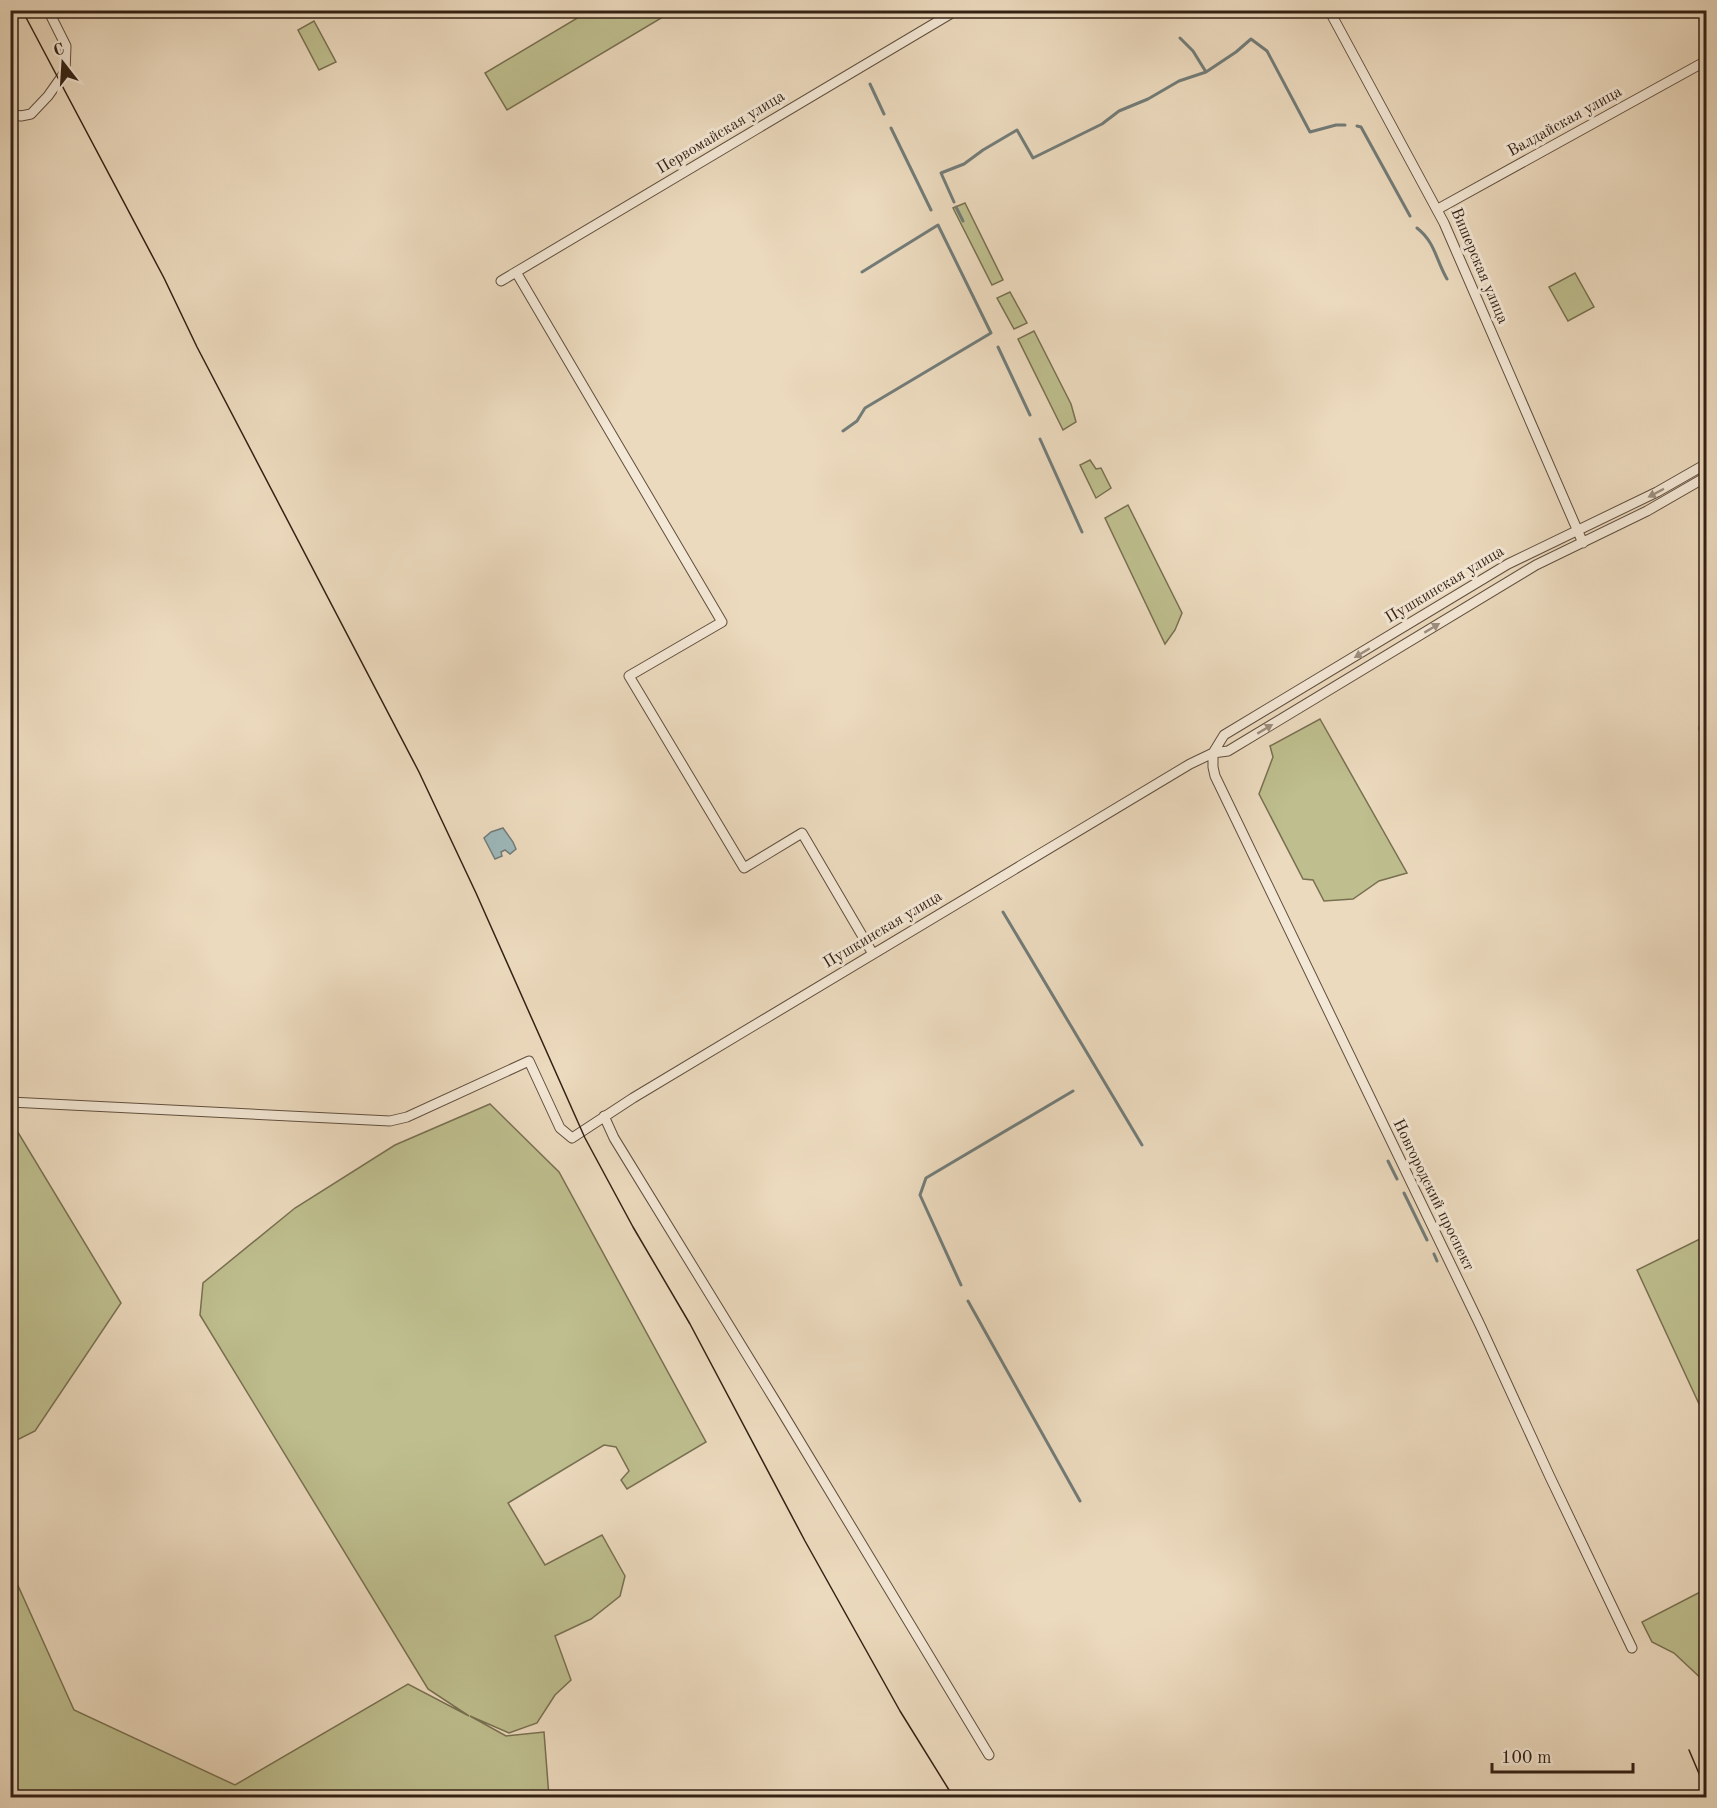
<svg xmlns="http://www.w3.org/2000/svg" width="1717" height="1808" font-family="'Old Standard TT',serif">
	<rect width="100%" height="100%" fill="#ecdabe"/>
	<filter id="stains"><feTurbulence type="fractalNoise" baseFrequency=".00333" numOctaves="4"/><feColorMatrix values="0 0 0 0 .2 0 0 0 0 .09 0 0 0 0 .02 0 0 0 .5 -.17"/></filter>
	<radialGradient id="worn" r=".72"><stop offset=".6" stop-color="#630" stop-opacity="0"/><stop offset="1" stop-color="#630" stop-opacity=".3"/></radialGradient>
	<path fill="#bebe8e" stroke="#787051" stroke-width="1.5" d="M589,11H673L507,110L485,73Z
		M314,21L336,62L319,70L298,30Z
		M965,203L1003,280L992,285L953,208Z
		M1575,273L1594,307L1568,321L1549,287Z
		M1010,292L1027,323L1014,329L997,298Z
		M1034,331L1071,404L1076,422L1063,430L1018,339Z
		M1090,460L1096,469L1101,468L1111,488L1096,498L1080,465Z
		M1128,505L1182,613L1175,630L1165,644L1105,518Z
		M1320,719L1407,873L1379,881L1353,899L1324,901L1313,880L1303,879L1259,794L1273,757L1270,746Z
		M490,1104L559,1172L706,1442L627,1489L621,1480L629,1471L616,1447L604,1445L508,1503L545,1565L602,1535L625,1576L620,1596L591,1619L555,1636L571,1680L555,1695L537,1723L509,1733L470,1716L506,1736L544,1732L549,1797H11V1570L74,1710L235,1785L408,1684L469,1716L428,1689L200,1315L203,1283L295,1208L395,1145Z
		M10,1129H16L121,1303L35,1431L11,1443Z
		M1706,1236V1419L1637,1270Z
		M1706,1589V1683L1674,1653L1652,1642L1642,1622Z"/>
	<path fill="#9cb8bb" stroke="#727c78" stroke-width="1.5" d="M503,828L513,842L516,849L510,854L505,850L501,852L502,856L495,859L484,838L491,832Z"/>
	<g fill="none" stroke-linecap="round" stroke-linejoin="round">
		<path stroke="#727c78" stroke-width="3" d="M1180,38L1193,51L1206,72
			M870,84L884,114
			M1357,126L1361,127L1410,216
			M891,128L931,210
			M954,202L941,173L964,164L983,150L1017,130L1033,158L1102,124L1119,111L1148,99L1179,81L1206,72L1236,52L1251,39L1267,51L1310,132L1336,125H1345
			M956,207L963,221
			M1417,228C1435,242 1436,260 1447,279
			M998,347L1030,415
			M843,431L857,421L865,408L991,333L938,225L862,272
			M1040,439L1082,532
			M1003,912L1142,1145
			M1388,1161L1397,1179
			M1404,1193L1427,1240
			M1434,1254L1437,1261
			M961,1285L920,1195L926,1178L1073,1091
			M968,1301L1080,1501"/>
		<defs>
			<path id="minor" d="M1329,10L1444,223L1583,543
				M10,114L21,116L31,114L48,96L65,72L66,46L48,10
				M1438,209L1706,61
				M516,272L722,622L629,676L744,868L802,833L873,954
				M501,281L957,10
				M1706,727L1704,728L1706,740
				M1213,753V767L1215,776L1480,1325L1550,1477L1632,1648
				M1213,753L1224,735L1508,564L1657,492L1706,464
				M10,1102L390,1121L407,1117L529,1061L560,1128L572,1138L633,1098L1190,764L1213,753L1228,751L1536,565L1647,511L1706,477
				M604,1116L614,1138L779,1407L989,1755"/>
		</defs>
		<use href="#minor" stroke="#614f3e" stroke-width="11"/>
		<use href="#minor" stroke="#f3e7d5" stroke-width="9"/>
		<path stroke="#332114" stroke-width="1.5" d="M22,10L164,278L197,347L419,772L476,893L585,1138L633,1227L690,1324L805,1541L900,1711L954,1798
			M1689,1750L1706,1790"/>
	</g>
	<defs><path id="oneway-solid" d="M-6-.8H1V-3.2L6.5 0L1 3.2V.8H-6Z" transform="scale(1.5)"/></defs>
	<g fill="#9d8e7e">
		<use href="#oneway-solid" transform="translate(1656 493) rotate(152)"/>
		<use href="#oneway-solid" transform="translate(1432 628) rotate(-31)"/>
		<use href="#oneway-solid" transform="translate(1362 653) rotate(149)"/>
		<use href="#oneway-solid" transform="translate(1265 729) rotate(-31)"/>
	</g>
	<g text-anchor="middle" dominant-baseline="central" stroke-width="6" stroke-linejoin="round" paint-order="stroke">
		<g font-size="16" fill="#332114" stroke="#f3e7d5">
			<text transform="translate(1565 122) rotate(-29)">Валдайская улица</text>
			<text transform="translate(721 133) rotate(-31)">Первомайская улица</text>
			<text transform="translate(1479 266) rotate(67)">Вишерская улица</text>
			<text transform="translate(1445 585) rotate(-31)">Пушкинская улица</text>
			<text transform="translate(883 930) rotate(-31)">Пушкинская улица</text>
			<text transform="translate(1433 1195) rotate(64)">Новгородский проспект</text>
		</g>
	</g>
	<rect width="1717" height="1808" fill="none" stroke="#ecdabe" stroke-width="36"/>
	<rect x="12" y="12" width="1693" height="1784" fill="none" stroke="#332114" stroke-width="3"/>
	<rect x="18" y="18" width="1681" height="1772" fill="none" stroke="#332114" stroke-width="1.5"/>
	<g transform="translate(63 63) rotate(343)" stroke="#f3e7d5" stroke-width="4.5" paint-order="stroke">
	<path d="M0-4.5L10 22L0 15L-10 22Z" fill="#332114"/>
	<text y="-9" font-size="16" font-weight="bold" text-anchor="middle" fill="#332114">С</text>
	</g>
	<path d="M1492 1763v9h141v-9" fill="none" stroke="#332114" stroke-width="3"/>
	<text x="1501" y="1763" font-size="18" fill="#332114" stroke="#f3e7d5" stroke-width="4.5" paint-order="stroke">100 m</text>
	<rect width="100%" height="100%" filter="url(#stains)"/>
	<rect width="100%" height="100%" fill="url(#worn)"/>
</svg>
